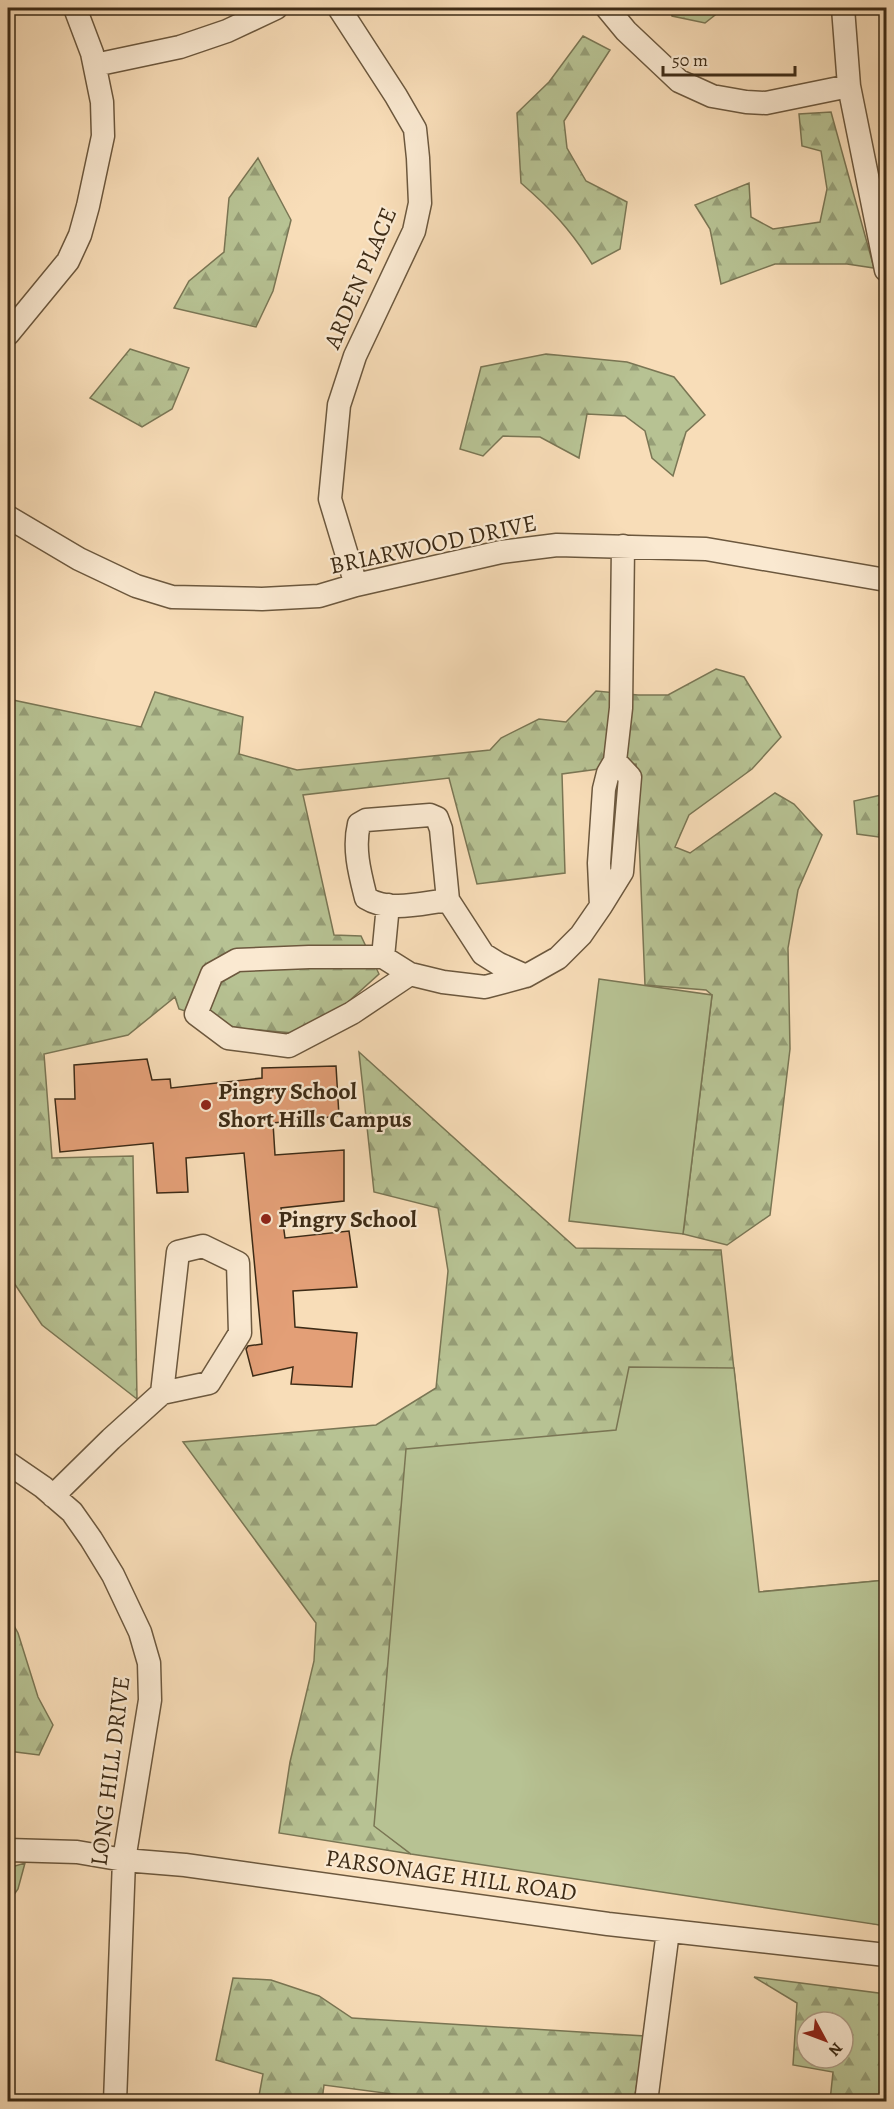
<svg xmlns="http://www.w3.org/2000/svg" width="894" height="2109" font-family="Alegreya,serif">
	<defs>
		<pattern id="forest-firs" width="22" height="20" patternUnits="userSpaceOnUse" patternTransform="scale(1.5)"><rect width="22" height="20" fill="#b7c293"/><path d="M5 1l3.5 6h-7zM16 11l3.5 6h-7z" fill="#969e77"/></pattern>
	</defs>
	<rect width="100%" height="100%" fill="#f8ddb8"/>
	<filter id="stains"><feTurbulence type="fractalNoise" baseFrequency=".00333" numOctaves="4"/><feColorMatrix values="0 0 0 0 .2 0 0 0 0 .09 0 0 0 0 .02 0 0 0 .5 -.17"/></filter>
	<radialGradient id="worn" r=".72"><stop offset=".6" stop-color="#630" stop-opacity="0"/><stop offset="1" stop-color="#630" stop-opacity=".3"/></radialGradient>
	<path fill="url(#forest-firs)" stroke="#7a7654" stroke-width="1.5" fill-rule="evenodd" d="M670,8H724L705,23L672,16Z
		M583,36L610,50L564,121L567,148L586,181L627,202L620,249L592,264C570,229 552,210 521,183L517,113L549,82Z
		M831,112L874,268L847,264H775L721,284L710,229L695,205L749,183L751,217L773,229L820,222L827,189L821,151L802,146L799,114Z
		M258,158L291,220L273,291L256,327L174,308L189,281L224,252L229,198Z
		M130,349L189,368L172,409L142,427L90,398Z
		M546,354L627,362L674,377L705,415L686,432L673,476L652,458L645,431L625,416L587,414L579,458L540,437L503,436L483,456L460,449L481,367Z
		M716,669L744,677L781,737L752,769L689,815L675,847L690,853L775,793L794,804L822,835L798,890L788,948L790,1049L770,1215L727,1245L683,1234L712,995L706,990L645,985L636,764L562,774L565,873L477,884L449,778L303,795L334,935L361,936L379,974L339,1010L293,1033L237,1028L179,1009L175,997L128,1035L44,1054L52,1158L133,1156L137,1399L42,1325L8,1274V699L141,727L155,692L243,717L239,754L297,770L490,750L501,738L539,719L566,722L596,691L638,695H668Z
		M886,794V838L857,834L854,801Z
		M359,1052L576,1248L721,1250L758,1592L886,1580V1926L375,1826L411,1854L279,1833L290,1762L314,1661L316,1623L183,1442L376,1425L436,1388L448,1271L438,1208L374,1192Z
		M8,1615L18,1633L38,1697L53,1725L39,1755L8,1751Z
		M25,1863L18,1889L8,1903V1868Z
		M754,1977L886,1994V2101H830L833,2072L793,2065L797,2003ZM807,2022H843V2058H807Z
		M233,1978L271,1980L319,1996L352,2018L645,2036L634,2101L453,2102L324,2085L322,2101H258L263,2074L216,2060Z"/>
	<path fill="#b7c293" stroke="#7a7654" stroke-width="1.5" d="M599,979L712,995L683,1234L569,1221Z
		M629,1367L734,1368L759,1592L886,1580V1926L411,1854L374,1826L406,1449L616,1430Z"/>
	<path fill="#e39f77" stroke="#3d2b16" stroke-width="1.5" d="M147,1059L152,1080L170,1079L171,1088L262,1078V1068L336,1066L339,1116L273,1123L275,1155L344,1150V1201L281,1208L285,1238L349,1231L357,1287L293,1291L295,1327L357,1333L352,1387L291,1384L293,1367L253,1376L246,1349L248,1346L262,1344L244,1153L186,1158L188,1192L157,1193L153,1143L60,1152L55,1099H75L74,1065Z"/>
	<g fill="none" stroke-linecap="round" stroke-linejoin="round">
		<defs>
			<path id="minor" d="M339,8L396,96L415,129L418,158L420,203L414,231L355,356L339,405L330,499L356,585
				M607,8L626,31L679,81L712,96L746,102L766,103L849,86
				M843,8L849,86L886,270
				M95,65L180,47L227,31L276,8
				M8,334L68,261L80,235L88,206L103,136L102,102L92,53L75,8
				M8,517L79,559L136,586L172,597L262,599L319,596L356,585L501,552L557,545L706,549L886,580
				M615,761L630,777L622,872L601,906L599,863L604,789L608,773L615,761L621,708L623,546
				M448,900C422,903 390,913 366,898C360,874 353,849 359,824L366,820L430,815L437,818L441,829L448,900L483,954L499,964L526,976
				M383,957L388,905
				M410,974L352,1013L289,1046L228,1038L196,1014L212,974L237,960L309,957H383L410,974L443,982L485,987L526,976L558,958L581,935L601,906
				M8,1463L43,1487L72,1512L91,1539L113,1575L140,1632L149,1663L150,1700L124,1860L115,2102
				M53,1496L111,1439L162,1393L209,1383L240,1333L238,1263L203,1246L178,1252L162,1393
				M8,1850L77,1852L124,1860L185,1865L608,1924L886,1955
				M646,2102L668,1931"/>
		</defs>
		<use href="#minor" stroke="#6c583e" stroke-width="25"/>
		<use href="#minor" stroke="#fae9d1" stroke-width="22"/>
	</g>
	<g fill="#8f2418" stroke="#fae9d1" stroke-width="2">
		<circle cx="206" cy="1105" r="6"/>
		<circle cx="266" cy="1219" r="6"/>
	</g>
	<g text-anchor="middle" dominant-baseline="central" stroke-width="4.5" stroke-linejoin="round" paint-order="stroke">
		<g font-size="24" fill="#3d2b16" stroke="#fae9d1">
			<text transform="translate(360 278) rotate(-67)">ARDEN PLACE</text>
			<text transform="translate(433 544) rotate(-12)">BRIARWOOD DRIVE</text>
			<text transform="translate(110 1771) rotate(-83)">LONG HILL DRIVE</text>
			<text transform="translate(451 1875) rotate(8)">PARSONAGE HILL ROAD</text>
		</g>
		<g font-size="24" font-weight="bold" fill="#3d2b16" stroke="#fae9d1" text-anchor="start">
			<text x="218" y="1091">Pingry School<tspan x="218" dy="28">Short Hills Campus</tspan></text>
			<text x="278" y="1219">Pingry School</text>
		</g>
	</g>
	<rect width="894" height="2109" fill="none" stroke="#f8ddb8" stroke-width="30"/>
	<rect x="9" y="9" width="876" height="2091" fill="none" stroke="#3d2b16" stroke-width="3"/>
	<rect x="15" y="15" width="864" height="2079" fill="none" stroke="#3d2b16" stroke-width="1.5"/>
	<g transform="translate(825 2040) rotate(131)"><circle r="28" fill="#fae9d1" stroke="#ae9d86" stroke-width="1.5"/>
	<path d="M0-4.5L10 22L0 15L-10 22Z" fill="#8f2418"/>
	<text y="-9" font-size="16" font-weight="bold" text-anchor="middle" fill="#3d2b16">N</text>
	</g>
	<path d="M663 66v9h132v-9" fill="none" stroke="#3d2b16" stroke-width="3"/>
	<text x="672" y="66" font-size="18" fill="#3d2b16" stroke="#fae9d1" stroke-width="4.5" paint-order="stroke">50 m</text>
	<rect width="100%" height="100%" filter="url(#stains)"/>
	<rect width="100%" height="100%" fill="url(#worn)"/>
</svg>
